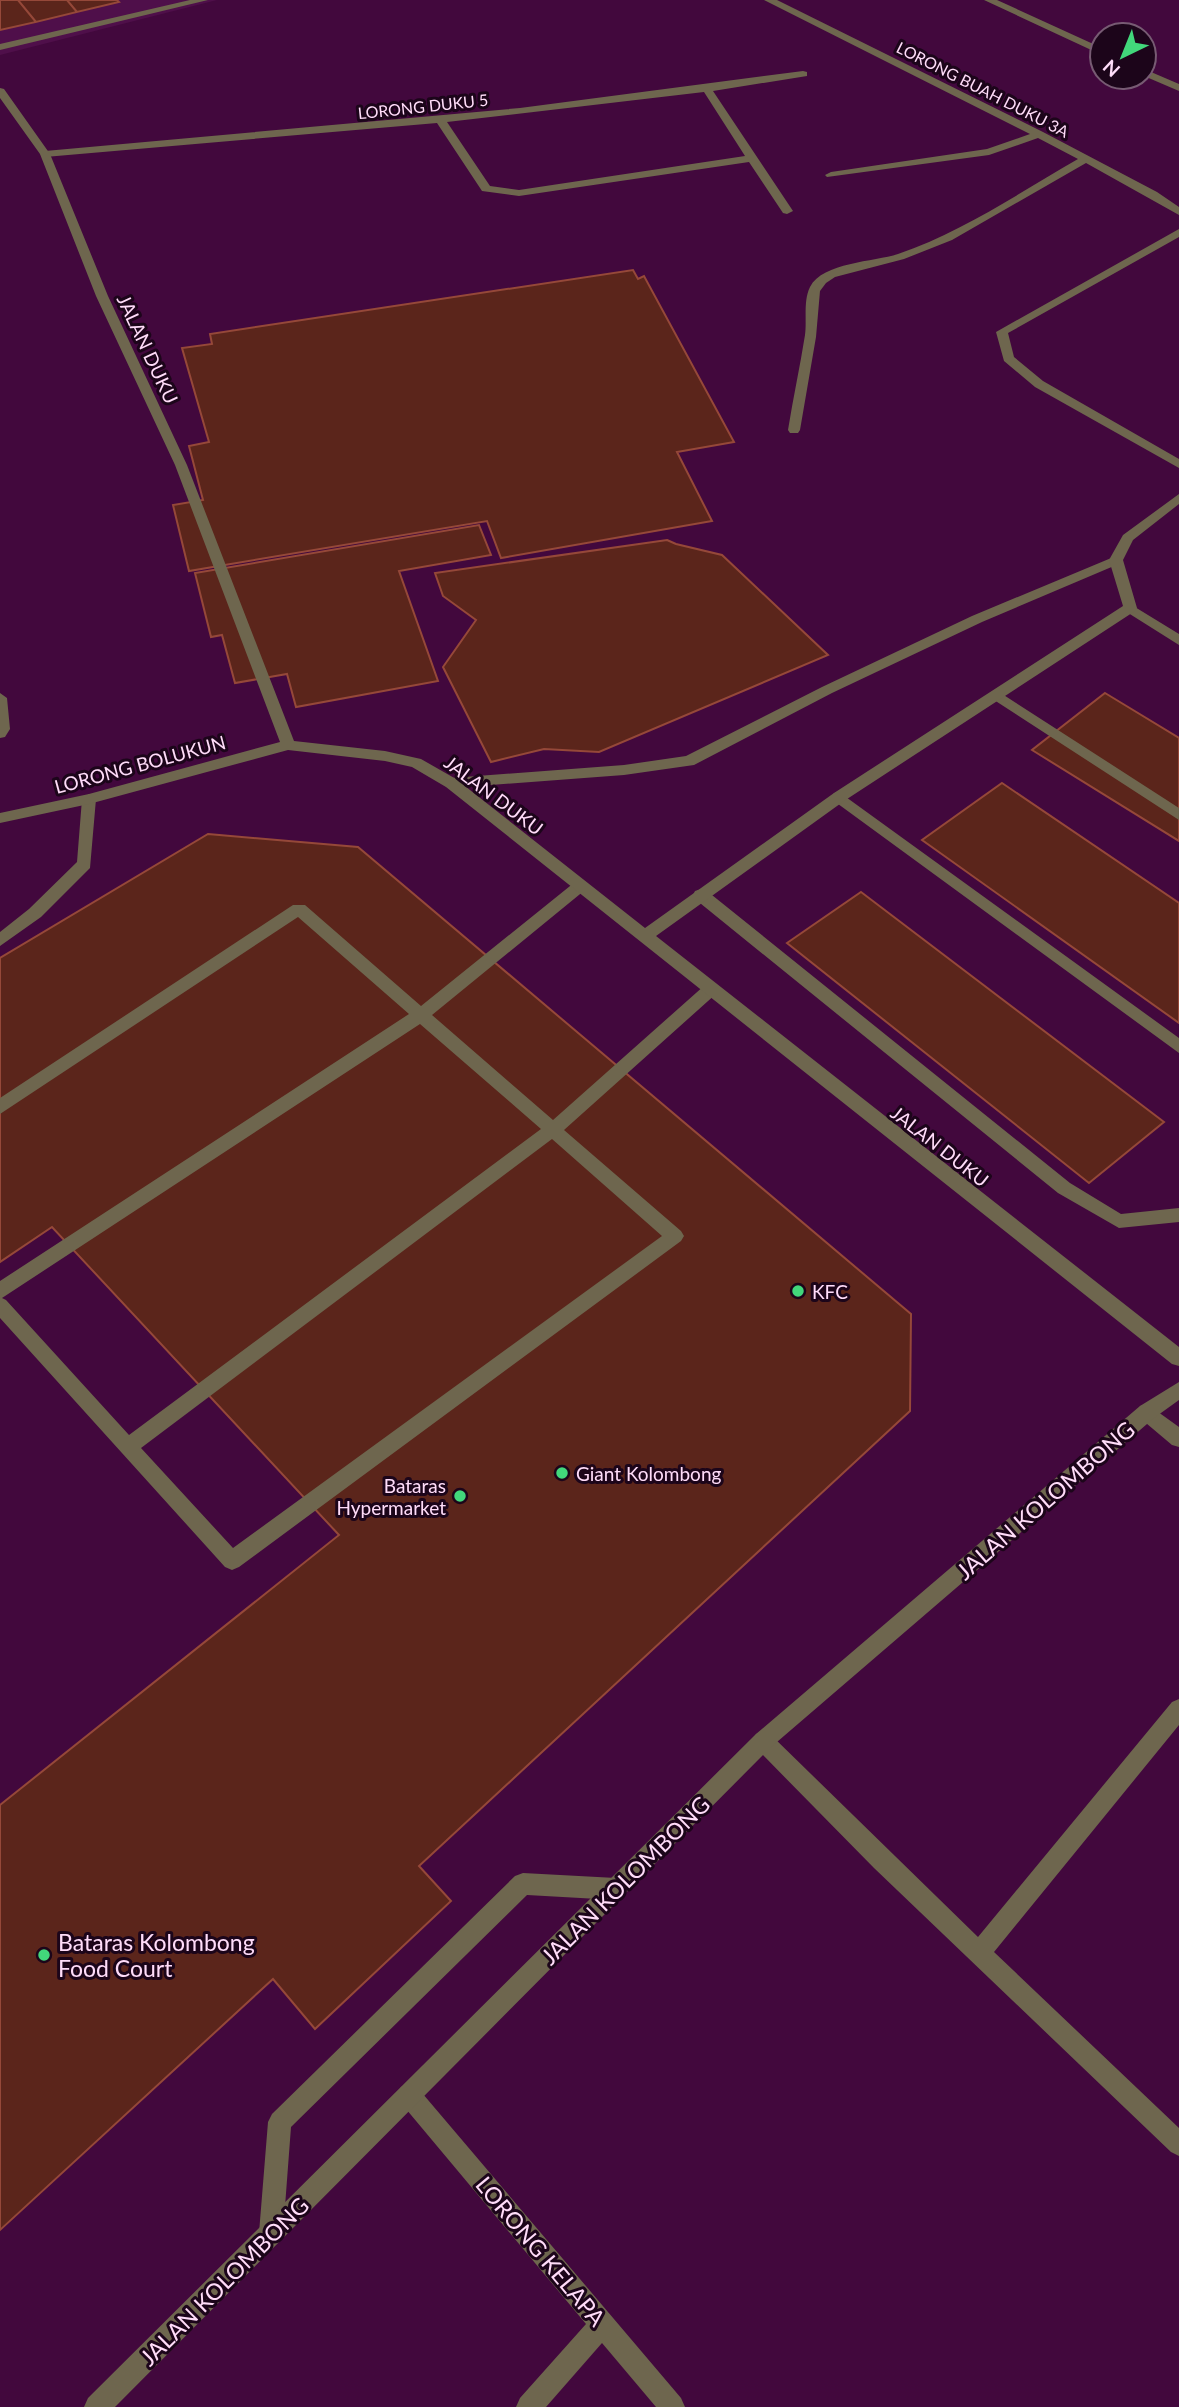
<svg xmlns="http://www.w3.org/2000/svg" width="1179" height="2407" font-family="Lato,sans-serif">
	<rect width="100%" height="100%" fill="#42083d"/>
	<path fill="#4f0f4a" d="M0,0H217L0,55Z"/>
	<path fill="#5b251b" stroke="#954839" stroke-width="2" d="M0,0H18L36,22L0,30Z
		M18,0H67L77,12L36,22Z
		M67,0H117L119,2L77,12Z
		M633,270L638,279L644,276L734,442L677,452L712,521L501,558L487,521L189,571L173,505L203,500L189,446L209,442L182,348L212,344L210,334Z
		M479,525L491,555L399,571L438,681L296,707L287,674L235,683L222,635L211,637L195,573Z
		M667,540L676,544L722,555L828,655L599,752L544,749L491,762L443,667L476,620L443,596L435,573Z
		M1105,693L1179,738V841L1032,750Z
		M1002,783L1179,903V1023L922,840Z
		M208,834L358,847L911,1314L910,1411L419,1866L451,1901L315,2029L273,1979L0,2230V1805L339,1535L52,1227L0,1262V958Z
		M861,892L1164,1122L1089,1183L787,943Z"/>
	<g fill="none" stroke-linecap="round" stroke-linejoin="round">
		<path fill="#6e664e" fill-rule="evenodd" d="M764,0H777L1043,132L1157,192L1179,207V215L1086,163L952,240L904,259L835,277L826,283L820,291L816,337L800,430L798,433H790L788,430C793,398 800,367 805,335C807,321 803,301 810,287C823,262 874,262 898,254C962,232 1019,193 1078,159L1038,138L989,155L827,177L825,175L831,172L987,149L1030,134Z
			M984,0H997L1102,48V55Z
			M1144,69L1179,84V91L1144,76Z
			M803,71L807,72V76L713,91L793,211L787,214L783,213L749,162L519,196L482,191L437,123L45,157L40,154L45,151L520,108ZM704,92L745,156L519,190L490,186L447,122Z
			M1179,229V237L1008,333L1014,357L1043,381L1179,459V468L1035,387L1004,361L996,332Z
			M1116,556L1121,557V563L982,622L832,693L694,765L624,775L451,788L444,783L451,778L624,765L686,756L822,687L972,616Z
			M1130,604L1179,634V645L1125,611V605Z
			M996,690L1179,808V820L991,698L989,695Z
			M0,693L7,698L10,729L5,737L0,738Z
			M839,792L1179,1038V1053L834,801L832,797L834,793Z
			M89,794L96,799L90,868L41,917L0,946V932L29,909L77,862L82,799Z
			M580,880L585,882L588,886L585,890L432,1015L553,1120L705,985H717L719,989L717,993L564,1130L681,1231L684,1236L681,1241L239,1567L232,1570L225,1567L0,1318V1281L409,1014L298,917L0,1114V1098L293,905H305L421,1006L575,882ZM420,1024L541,1129L129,1435L6,1300L2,1298ZM552,1139L662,1236L233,1548L141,1448Z
			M701,889L707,891L1070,1183L1121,1214L1179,1208V1222L1119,1228L1058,1193L695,899L693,895L695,891Z
			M1179,1699V1725L994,1952L1179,2128V2156L1171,2152L874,1868L756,1748L753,1741L756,1734L763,1731L770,1734L978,1937L1172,1702Z
			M523,1873L616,1878L624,1881L627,1889L624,1897L616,1900L527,1895L291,2127L283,2233L279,2241L271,2245L263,2241L259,2233L268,2122L272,2114L515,1876Z
			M409,2083L417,2087L681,2398L685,2407H656L602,2343L546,2407H516L520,2398L586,2324L401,2103L397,2095L401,2087Z"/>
		<path fill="#6e664e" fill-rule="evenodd" d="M190,0H208L0,50V44Z
			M0,88L4,89L50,154L108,296L187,465L294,741L385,751L421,759L456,779L645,928L834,793L1123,606L1109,560L1123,535L1179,494V504L1133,540L1123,560L1137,608L1135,611L844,801L656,936L1179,1347V1366L1172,1364L446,787L412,767L385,761L288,750L89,804L0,823V813L89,794L280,742L175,465L96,296L40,154L0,98Z
			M1147,1404L1179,1427V1447L1172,1445L1140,1418L1138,1412L1140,1406Z"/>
		<path fill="#6e664e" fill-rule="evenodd" d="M1179,1382V1400L1154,1418L770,1748L115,2407H84L88,2398L756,1734L1140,1406Z"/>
	</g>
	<g fill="#42d77b" stroke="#1c051a" stroke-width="2.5">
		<circle cx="798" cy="1291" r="7"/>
		<circle cx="562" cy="1473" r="7"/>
		<circle cx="460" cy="1496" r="7"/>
		<circle cx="44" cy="1955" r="7"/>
	</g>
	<g text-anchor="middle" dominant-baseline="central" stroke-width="6" stroke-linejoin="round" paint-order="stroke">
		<g font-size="16" fill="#ffdcf9" stroke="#1c051a">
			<text transform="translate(983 89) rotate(27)">LORONG BUAH DUKU 3A</text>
			<text transform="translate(423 106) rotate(-6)">LORONG DUKU 5</text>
		</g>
		<g font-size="19" fill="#ffdcf9" stroke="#1c051a">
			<text transform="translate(148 349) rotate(65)">JALAN DUKU</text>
			<text transform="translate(140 764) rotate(-15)">LORONG BOLUKUN</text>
			<text transform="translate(494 795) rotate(37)">JALAN DUKU</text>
			<text transform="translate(940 1146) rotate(38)">JALAN DUKU</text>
		</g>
		<g font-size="19" fill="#ffdcf9" stroke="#1c051a" text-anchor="start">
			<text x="812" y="1291">KFC</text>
			<text x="576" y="1473">Giant Kolombong</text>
			<text x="446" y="1485" text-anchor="end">Bataras<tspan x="446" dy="22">Hypermarket</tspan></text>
		</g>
		<g font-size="23" fill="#ffdcf9" stroke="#1c051a">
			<text transform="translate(1045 1500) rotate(-41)">JALAN KOLOMBONG</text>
			<text transform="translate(625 1880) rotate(-45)">JALAN KOLOMBONG</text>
			<text transform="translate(541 2251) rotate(50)">LORONG KELAPA</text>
			<text transform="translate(224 2281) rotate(-45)">JALAN KOLOMBONG</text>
		</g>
		<g font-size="23" fill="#ffdcf9" stroke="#1c051a" text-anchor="start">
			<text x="58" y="1942">Bataras Kolombong<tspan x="58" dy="26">Food Court</tspan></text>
		</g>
	</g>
	<g transform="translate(1123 56) rotate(223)"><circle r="33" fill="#1c051a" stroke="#775b73" stroke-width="2"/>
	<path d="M0-5L12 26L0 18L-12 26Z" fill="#42d77b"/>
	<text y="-10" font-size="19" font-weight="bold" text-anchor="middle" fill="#ffdcf9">N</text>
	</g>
</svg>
